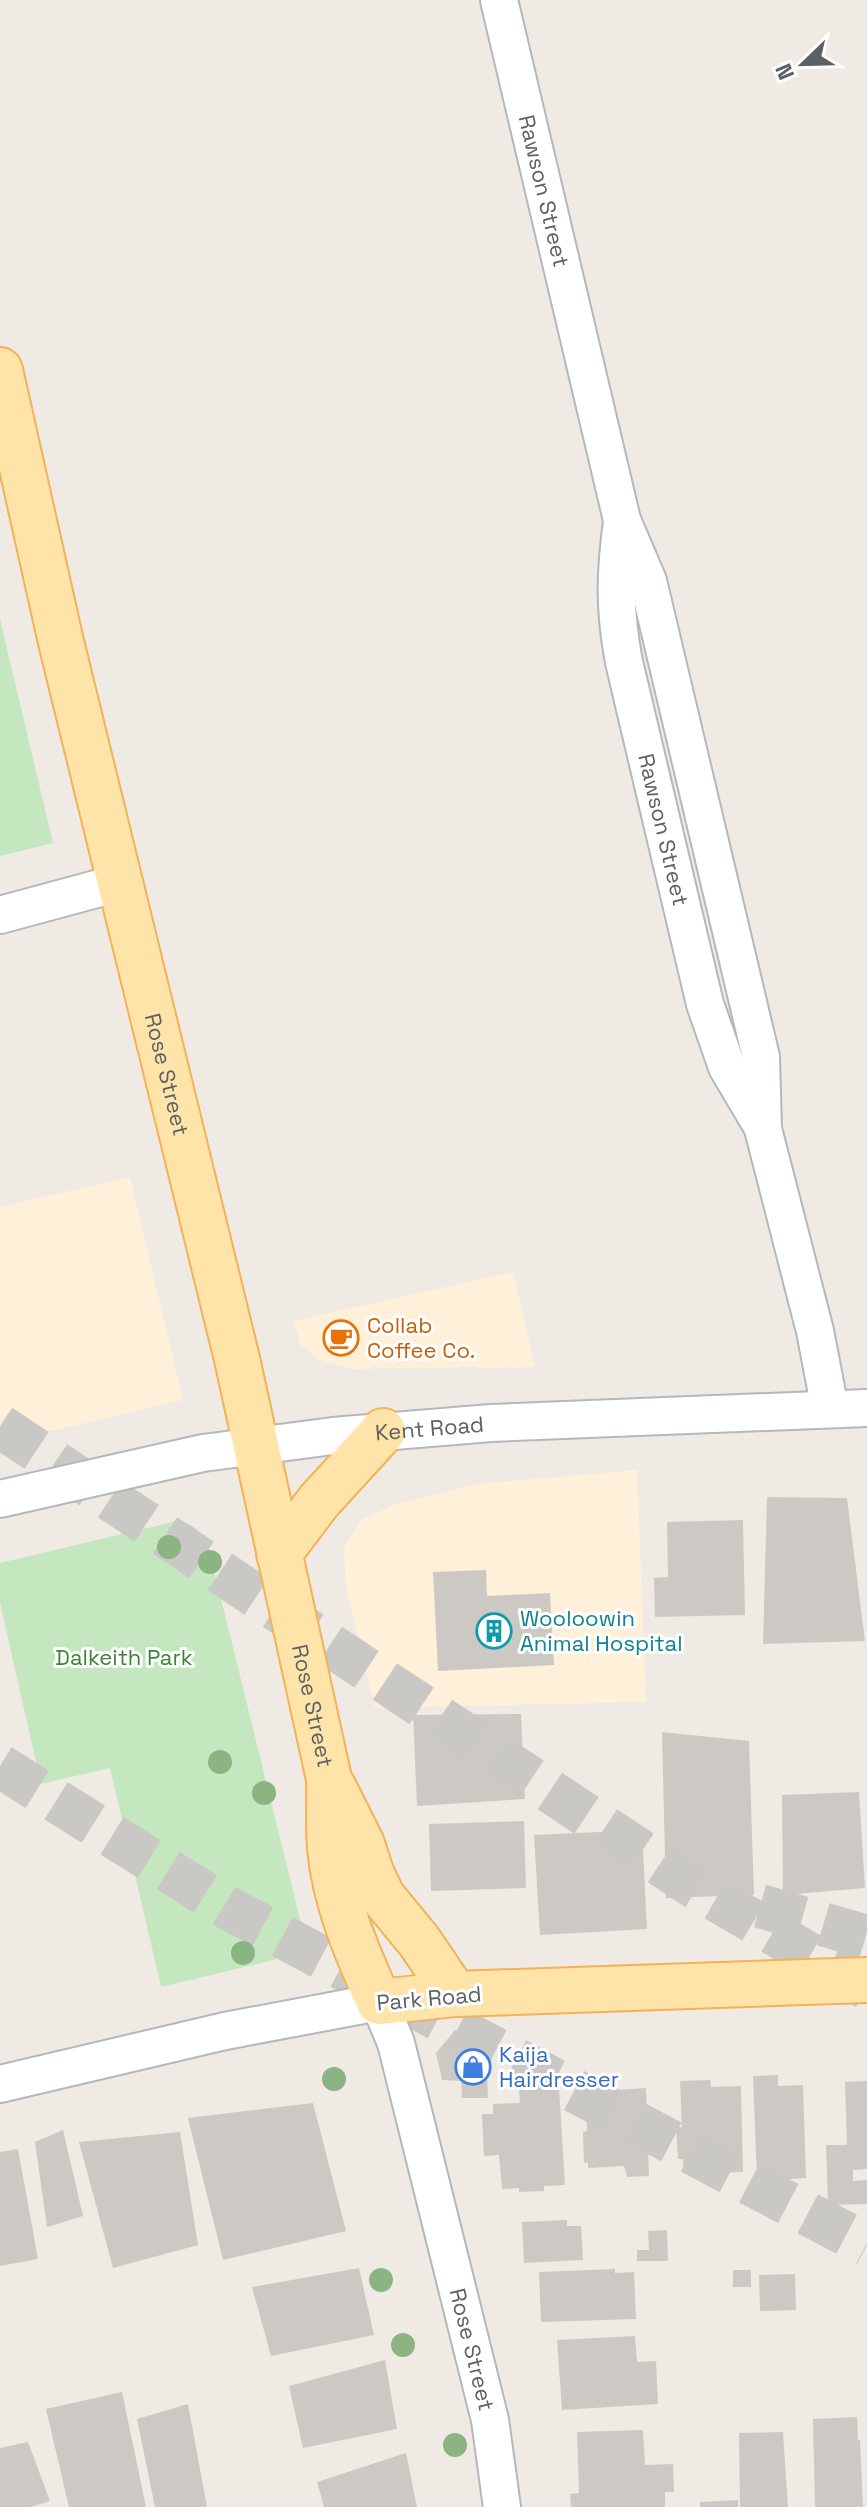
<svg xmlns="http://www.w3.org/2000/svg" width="867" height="2507" font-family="'Space Grotesk',sans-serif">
	<rect width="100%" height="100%" fill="#efebe4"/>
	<path fill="#fff0d9" d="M130,1177L183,1400L0,1443V1207Z
		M513,1272L535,1367L349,1369L318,1359L301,1345L293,1321Z
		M637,1470L646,1702L375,1708L346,1587L344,1548L361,1520L394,1505L477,1484Z"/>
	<path fill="#c5e7c0" d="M0,619L53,843L0,856Z
		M177,1521L193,1526L206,1538L302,1927L300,1942L290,1956L161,1987L110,1768L41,1784L0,1603V1563Z"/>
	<path fill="#ccc8c3" d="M767,1497L847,1498L865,1641L763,1644Z
		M743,1520L745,1615L655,1617L654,1578L668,1577L667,1522Z
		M486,1570L487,1596L550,1593L554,1665L438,1671L433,1572Z
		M521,1714L525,1799L417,1806L413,1715Z
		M662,1732L749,1741L754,1895L666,1898Z
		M859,1792L865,1888L783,1895L782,1795Z
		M524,1821L526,1888L431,1891L429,1824Z
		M642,1830L647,1929L540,1935L534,1835Z
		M455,2030H485L488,2098H462L461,2081L442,2080L436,2053Z
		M778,2075V2086L803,2085L806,2178L757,2181L753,2076Z
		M710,2080L711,2087L741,2086L743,2172L719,2173L718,2164L683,2165V2159H678L676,2128L682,2127L680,2081Z
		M867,2081V2169L853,2170V2181L867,2180V2204L828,2205L826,2145H847L845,2082Z
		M617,2083V2090L646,2088L649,2176L627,2177L624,2166L588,2168V2162L584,2163L583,2132L587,2131L585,2084Z
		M559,2087L565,2185L544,2186V2191L519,2192V2188L502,2189L499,2155L484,2156L482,2114H493V2104L520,2103L519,2089Z
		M313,2103L346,2231L223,2260L188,2118Z
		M63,2130L83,2216L47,2227L35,2142Z
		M180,2132L198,2245L113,2268L79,2142Z
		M18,2149L38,2259L0,2266V2152Z
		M567,2220V2226H581L583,2260L524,2263L522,2222Z
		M667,2230L668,2261H637V2250H649L648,2231Z
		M359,2268L374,2335L271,2356L252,2287Z
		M615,2269V2273L634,2272L636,2319L541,2322L539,2272Z
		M733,2270H751V2287H733Z
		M795,2274L796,2310L760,2311L759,2275Z
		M635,2336L637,2362L656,2361L658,2404L562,2410L557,2340Z
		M385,2360L397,2429L303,2448L289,2386Z
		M122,2392L146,2507H69L46,2409Z
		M188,2404L207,2507H155L137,2419Z
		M857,2417L858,2440H860L863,2507H815L813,2419Z
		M643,2430L645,2465L673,2464L674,2492H665V2507H571L570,2494L579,2493L577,2432Z
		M783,2432L788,2507H740L739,2433Z
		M28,2442L50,2501L31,2507H0V2448Z
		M406,2453L417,2507H324L317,2482Z
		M738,2500V2507H700V2502Z"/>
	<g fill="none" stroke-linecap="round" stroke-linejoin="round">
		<path stroke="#cac8c4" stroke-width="44" stroke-dasharray="44 22" stroke-linecap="butt" d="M0,1426L696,1888L867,1988
			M0,1766L228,1908L867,2245
			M760,1906L867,1937"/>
		<defs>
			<g id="minor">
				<path id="s1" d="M499,0L622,520L648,581L761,1057L763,1129L815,1331L830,1409"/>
				<path id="s2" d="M622,521C615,574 614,609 624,662L705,1004L727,1067L762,1126"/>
				<path d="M0,915L122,882"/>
				<path id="s3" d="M0,1499L203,1453L333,1436L491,1423L867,1408"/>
				<path id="s4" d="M0,2084L225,2031L379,2002L396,2043L490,2420L502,2507"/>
			</g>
			<g id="major">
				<path id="s5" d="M0,370L61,642L237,1359L329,1779C330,1801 328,1825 330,1848C335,1903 357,1952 379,2002L455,1994L867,1980"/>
				<path d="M279,1554L319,1501L383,1431"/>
				<path d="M334,1788L362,1844L371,1872L382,1896L419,1941L455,1994"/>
			</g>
		</defs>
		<use href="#minor" stroke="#b4b8bb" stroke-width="40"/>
		<use href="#major" stroke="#f5b157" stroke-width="48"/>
		<use href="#minor" stroke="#fff" stroke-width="36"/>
		<use href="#major" stroke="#ffe4a9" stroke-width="44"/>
	</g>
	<g fill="#8cb382">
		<circle cx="169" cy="1547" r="12"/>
		<circle cx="210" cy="1562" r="12"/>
		<circle cx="220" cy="1762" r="12"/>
		<circle cx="264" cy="1793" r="12"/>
		<circle cx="243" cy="1953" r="12"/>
		<circle cx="334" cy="2079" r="12"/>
		<circle cx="381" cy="2280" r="12"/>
		<circle cx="403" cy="2345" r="12"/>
		<circle cx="455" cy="2445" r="12"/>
	</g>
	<defs>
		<symbol id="cafe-ring" viewBox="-11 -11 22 22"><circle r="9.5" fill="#fff" stroke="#e8710a" stroke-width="1.5"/><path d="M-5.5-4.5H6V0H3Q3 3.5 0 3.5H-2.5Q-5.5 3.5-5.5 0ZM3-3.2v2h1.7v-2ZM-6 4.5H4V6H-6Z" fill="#e8710a"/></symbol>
		<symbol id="building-ring" viewBox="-11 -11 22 22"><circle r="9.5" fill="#fff" stroke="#0f9aa8" stroke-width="1.5"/><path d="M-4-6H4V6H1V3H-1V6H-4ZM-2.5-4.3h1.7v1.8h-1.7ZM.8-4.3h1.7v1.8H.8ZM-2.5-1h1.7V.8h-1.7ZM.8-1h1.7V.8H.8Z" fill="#0f9aa8"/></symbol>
		<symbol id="shop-ring" viewBox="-11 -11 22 22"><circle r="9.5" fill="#fff" stroke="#3f7fe0" stroke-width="1.5"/><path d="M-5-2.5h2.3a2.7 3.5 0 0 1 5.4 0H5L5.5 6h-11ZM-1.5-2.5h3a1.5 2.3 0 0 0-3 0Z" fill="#3f7fe0"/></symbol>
	</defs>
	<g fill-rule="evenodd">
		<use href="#cafe-ring" x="321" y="1318" width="40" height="40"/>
		<use href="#building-ring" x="474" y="1611" width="40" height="40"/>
		<use href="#shop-ring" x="453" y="2047" width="40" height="40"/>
	</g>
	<g text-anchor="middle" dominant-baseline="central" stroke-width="6" stroke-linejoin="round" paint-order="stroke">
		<g font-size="22" fill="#5c6165" stroke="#fff">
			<text stroke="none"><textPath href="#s1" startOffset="196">Rawson Street</textPath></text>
			<text stroke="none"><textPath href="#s2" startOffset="314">Rawson Street</textPath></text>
			<text stroke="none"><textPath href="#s5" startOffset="724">Rose Street</textPath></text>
			<text stroke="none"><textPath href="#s3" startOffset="436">Kent Road</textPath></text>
			<text stroke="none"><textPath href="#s5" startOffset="1372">Rose Street</textPath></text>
			<text transform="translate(429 1998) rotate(-5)">Park Road</text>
			<text stroke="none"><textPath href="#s4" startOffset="748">Rose Street</textPath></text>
		</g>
		<g font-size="22" fill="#c56008" stroke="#fff" text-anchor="start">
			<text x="367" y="1325">Collab<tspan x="367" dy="25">Coffee Co.</tspan></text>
		</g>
		<g font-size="22" fill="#0d838f" stroke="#fff" text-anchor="start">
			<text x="520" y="1618">Wooloowin<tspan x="520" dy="25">Animal Hospital</tspan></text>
		</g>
		<g font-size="22" fill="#3b8532" stroke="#fff">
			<text x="124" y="1657">Dalkeith Park</text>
		</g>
		<g font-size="22" fill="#366cbe" stroke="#fff" text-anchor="start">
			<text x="499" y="2054">Kaija<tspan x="499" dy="25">Hairdresser</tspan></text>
		</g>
	</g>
	<g transform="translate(803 64) rotate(247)" stroke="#ffffff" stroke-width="6" paint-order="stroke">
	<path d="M0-6L14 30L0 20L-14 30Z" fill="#5c6165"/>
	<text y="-12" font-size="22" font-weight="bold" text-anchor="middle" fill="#5c6165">N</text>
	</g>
</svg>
